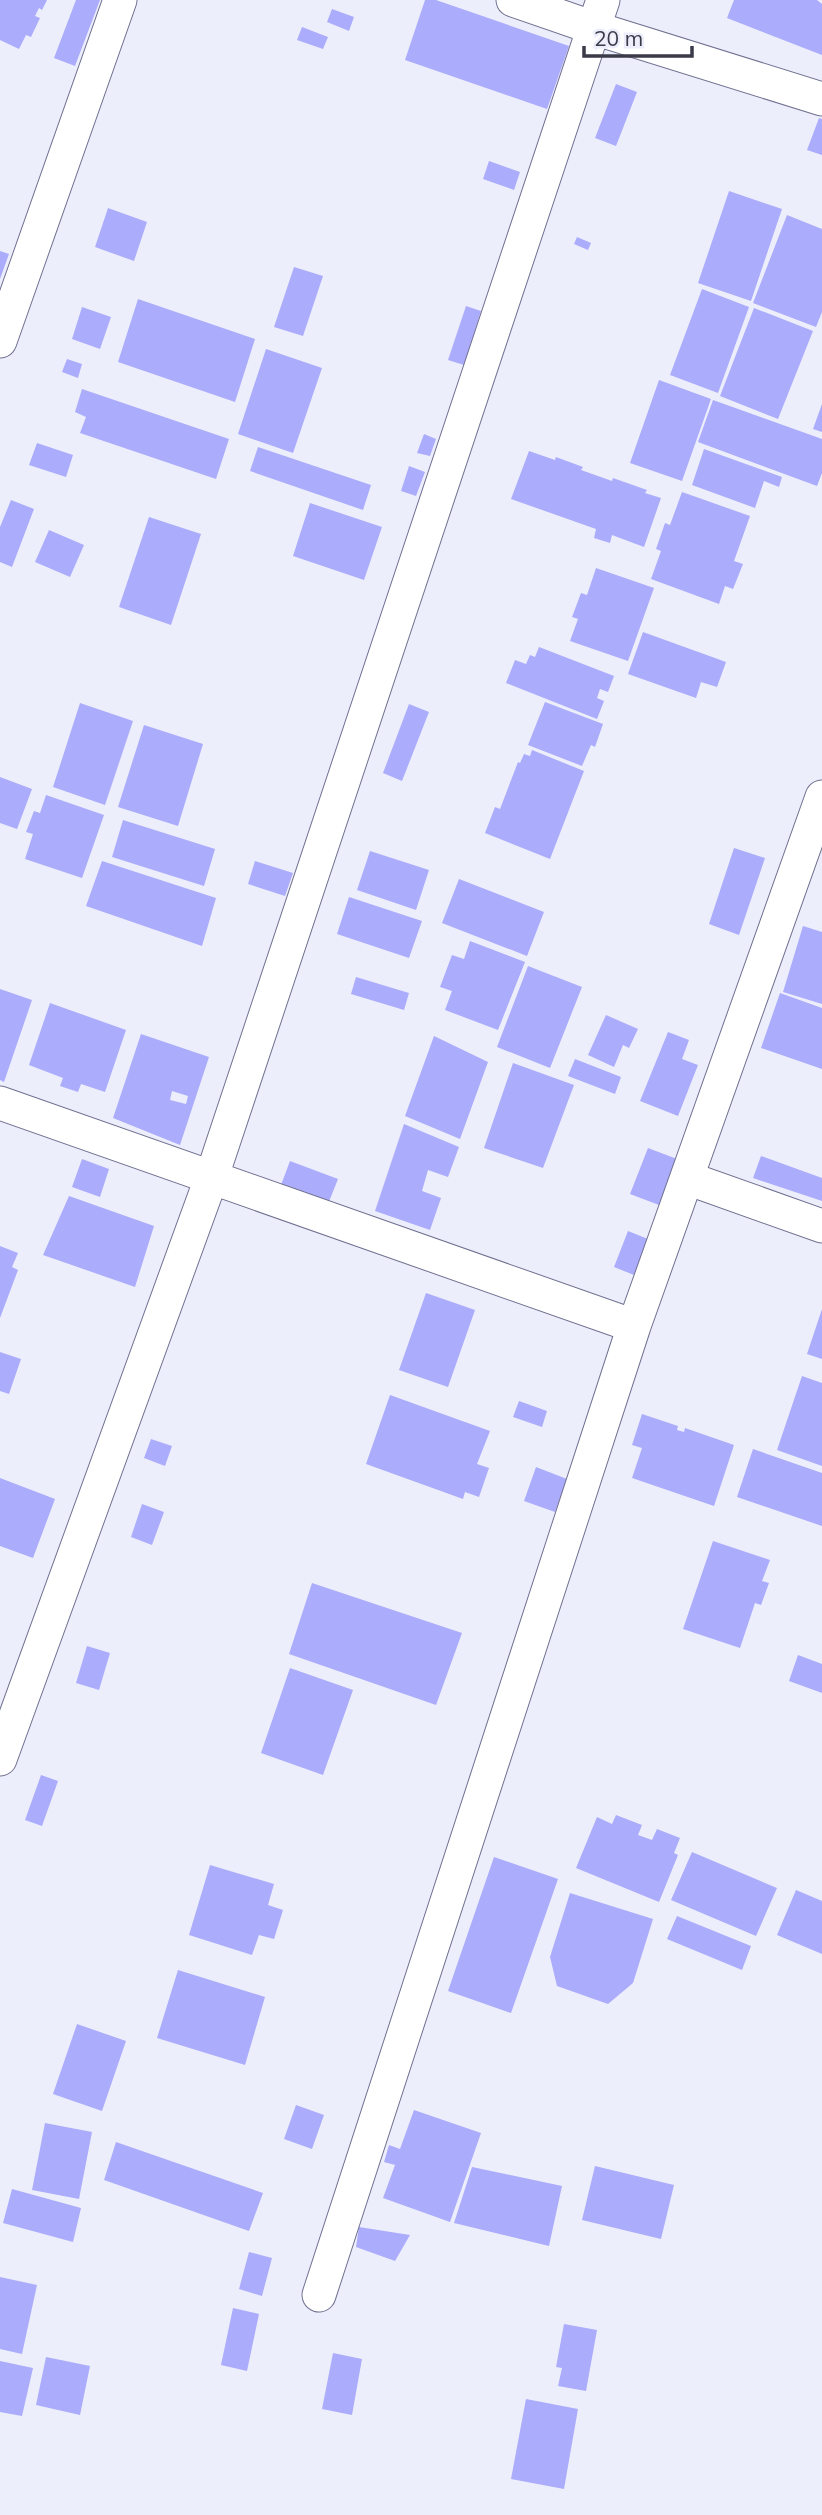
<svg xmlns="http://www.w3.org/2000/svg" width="822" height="2515" font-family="Mulish,sans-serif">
	<rect width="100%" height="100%" fill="#edeefc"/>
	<path fill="#abacfb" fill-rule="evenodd" d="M0,0H47L42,10L39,8L35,16L40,18L31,37L26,35L19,49L0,40Z
		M76,0H100L75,66L54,58Z
		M425,0H436L569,46L547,109L405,60Z
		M734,0H817L822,4V55L727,18Z
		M332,9L354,17L349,31L327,22Z
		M302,27L328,37L323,49L297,40Z
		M616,84L637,92L616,146L595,138Z
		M819,118L822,119V155L807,150Z
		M489,161L520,172L514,190L483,179Z
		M729,191L782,209L751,301L698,283Z
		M108,208L147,222L134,261L95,247Z
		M787,215L822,229V312L816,327L753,303Z
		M577,237L591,243L588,250L574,244Z
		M0,251L9,254L0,279Z
		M294,267L323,276L303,336L274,327Z
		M702,289L749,307L718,393L670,375Z
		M138,299L255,339L235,402L118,362Z
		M466,306L481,311L464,365L448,360Z
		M82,307L111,317L100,349L72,339Z
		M754,308L813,331L778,419L720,396Z
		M266,349L322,368L293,453L238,434Z
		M67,359L82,364L78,378L62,372Z
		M659,380L711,399L682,481L630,463Z
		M82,389L229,439L216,479L80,433L86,417L75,412Z
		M713,400L822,439V473L817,486L698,442Z
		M822,404V432L813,429Z
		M424,434L436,439L430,456L417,453Z
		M37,443L73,455L66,477L29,465Z
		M258,447L371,485L363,510L250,471Z
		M704,449L782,477L779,487L764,481L755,508L692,485Z
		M529,451L555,460L556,457L583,467L581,470L612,481L613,478L647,490L645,493L661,498L644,547L612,535L610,543L594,538L596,529L511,499Z
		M409,466L425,472L416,496L401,491Z
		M682,492L750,516L734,561L743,564L733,589L725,586L719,604L651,579L661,551L656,549L665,523L670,525Z
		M11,500L34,509L12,567L0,562V527Z
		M310,503L382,527L364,580L293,556Z
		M149,517L201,534L171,625L119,607Z
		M49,530L84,545L70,577L35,562Z
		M596,568L654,588L628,661L570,641L578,619L572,617L581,593L587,595Z
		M643,632L726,662L717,687L701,682L696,698L628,674Z
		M539,647L614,676L608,692L600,689L597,698L604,701L597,719L506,683L515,660L526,664L530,655L535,657Z
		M545,702L603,724L595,747L591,745L582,766L528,745Z
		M80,703L133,721L105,805L53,787Z
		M409,704L429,712L402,781L383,773Z
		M144,725L203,744L178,826L118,807Z
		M532,750L584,771L550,859L485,833L495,807L500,809L518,762L520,763L524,754L530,756Z
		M0,777L32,789L17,829L0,823Z
		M46,795L104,815L82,878L25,859L33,834L26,832L34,811L40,813Z
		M123,820L215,849L204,886L112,857Z
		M734,848L765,858L739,935L709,924Z
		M370,851L429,870L416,910L357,890Z
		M102,861L216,898L202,946L86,906Z
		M255,861L293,873L285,896L248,884Z
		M459,879L544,912L527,956L442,923Z
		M349,897L422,921L409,958L337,934Z
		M803,926L822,932V1004L783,992Z
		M470,941L525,962L498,1030L445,1010L452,991L440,987L452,955L464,959Z
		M528,966L582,987L550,1068L497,1047Z
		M356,977L409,993L404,1010L351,994Z
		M0,989L32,1000L4,1082L0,1080Z
		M780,993L822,1008V1069L761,1048Z
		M50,1003L126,1030L105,1092L81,1084L78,1092L60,1086L63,1078L29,1065Z
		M606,1015L638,1029L629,1048L623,1045L614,1067L588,1055Z
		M668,1032L689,1040L682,1059L698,1065L678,1116L640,1101Z
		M141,1034L209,1057L180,1145L113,1118ZM172,1091L188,1096L186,1104L170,1100Z
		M434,1036L488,1062L460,1139L405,1116Z
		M575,1059L621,1077L615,1094L568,1076Z
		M513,1063L574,1085L543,1168L484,1148Z
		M404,1124L459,1147L448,1177L428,1170L422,1191L441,1198L430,1230L375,1211Z
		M648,1148L677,1159L659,1205L630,1194Z
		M761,1156L822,1178V1201L753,1178Z
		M82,1159L109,1169L100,1197L72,1187Z
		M290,1161L338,1179L328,1204L281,1185Z
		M69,1196L154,1226L135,1287L43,1255Z
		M628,1231L648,1239L634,1275L614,1267Z
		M0,1246L18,1253L12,1267L18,1270L0,1318Z
		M426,1293L475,1310L448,1387L399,1370Z
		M822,1309V1359L807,1354Z
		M0,1352L21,1359L9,1394L0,1391Z
		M802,1376L822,1383V1466L777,1450Z
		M390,1395L490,1431L477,1464L489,1468L479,1497L465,1492L463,1499L366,1464Z
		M519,1401L547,1411L542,1427L513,1417Z
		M642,1414L678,1426L677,1430L684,1432L685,1428L734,1445L714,1506L632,1478L642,1448L632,1445Z
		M151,1439L172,1446L165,1466L144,1458Z
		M753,1449L822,1473V1526L737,1497Z
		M536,1467L567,1479L555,1512L524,1501Z
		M0,1478L55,1499L33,1558L0,1546Z
		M142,1504L164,1512L152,1545L131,1537Z
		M713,1541L770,1560L762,1581L769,1583L761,1605L755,1603L740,1648L683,1629Z
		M312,1583L462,1633L436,1705L289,1654Z
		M87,1646L110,1653L99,1690L76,1683Z
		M798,1655L822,1664V1693L789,1681Z
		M290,1668L353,1690L323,1775L261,1753Z
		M41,1775L58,1781L42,1826L25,1820Z
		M616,1815L642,1825L638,1835L652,1840L657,1829L680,1838L674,1853L678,1855L659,1902L576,1868L597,1817L612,1824Z
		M692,1852L777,1888L756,1936L671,1900Z
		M494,1857L558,1879L511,2013L448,1991Z
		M210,1865L274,1884L268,1905L283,1910L274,1939L259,1935L252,1955L189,1935Z
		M796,1890L822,1901V1954L777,1935Z
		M570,1893L653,1919L633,1983L608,2004L557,1986L550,1957Z
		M677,1916L751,1946L742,1970L667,1939Z
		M178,1970L265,1997L245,2065L157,2038Z
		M77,2024L126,2041L102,2111L53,2094Z
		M296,2105L324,2115L312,2149L284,2139Z
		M414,2110L481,2133L450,2222L383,2198L395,2165L384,2162L389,2145L400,2149Z
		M45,2123L92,2132L79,2199L32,2190Z
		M116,2142L263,2193L249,2231L104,2180Z
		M595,2166L674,2185L661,2239L582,2220Z
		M472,2167L562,2186L549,2246L454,2223Z
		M12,2189L81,2208L73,2242L3,2223Z
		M359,2227L410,2235L395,2261L356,2247Z
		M249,2252L272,2258L262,2296L239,2289Z
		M0,2277L37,2285L22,2354L0,2349Z
		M233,2308L259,2314L247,2371L221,2365Z
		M564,2324L597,2330L586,2391L558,2386L562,2368L556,2367Z
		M333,2353L362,2359L352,2415L322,2409Z
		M46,2357L90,2366L80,2415L36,2405Z
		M0,2361L33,2368L22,2416L0,2412Z
		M526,2399L578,2409L564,2489L511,2479Z"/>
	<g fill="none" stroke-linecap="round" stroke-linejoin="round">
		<defs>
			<path id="street" d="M513,0L594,28L822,99
				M0,341L120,0
				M0,1103L634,1326
				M687,1178L822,1226
				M0,1759L212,1176L603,0
				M319,2295L634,1326L822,797"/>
		</defs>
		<use href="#street" stroke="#707190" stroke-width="35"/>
		<use href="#street" stroke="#fff" stroke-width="33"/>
	</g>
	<path d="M584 46v10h108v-10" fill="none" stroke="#3a3a48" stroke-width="3.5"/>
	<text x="594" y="46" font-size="21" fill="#3a3a48" stroke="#edeefc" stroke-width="5" paint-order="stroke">20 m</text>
</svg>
